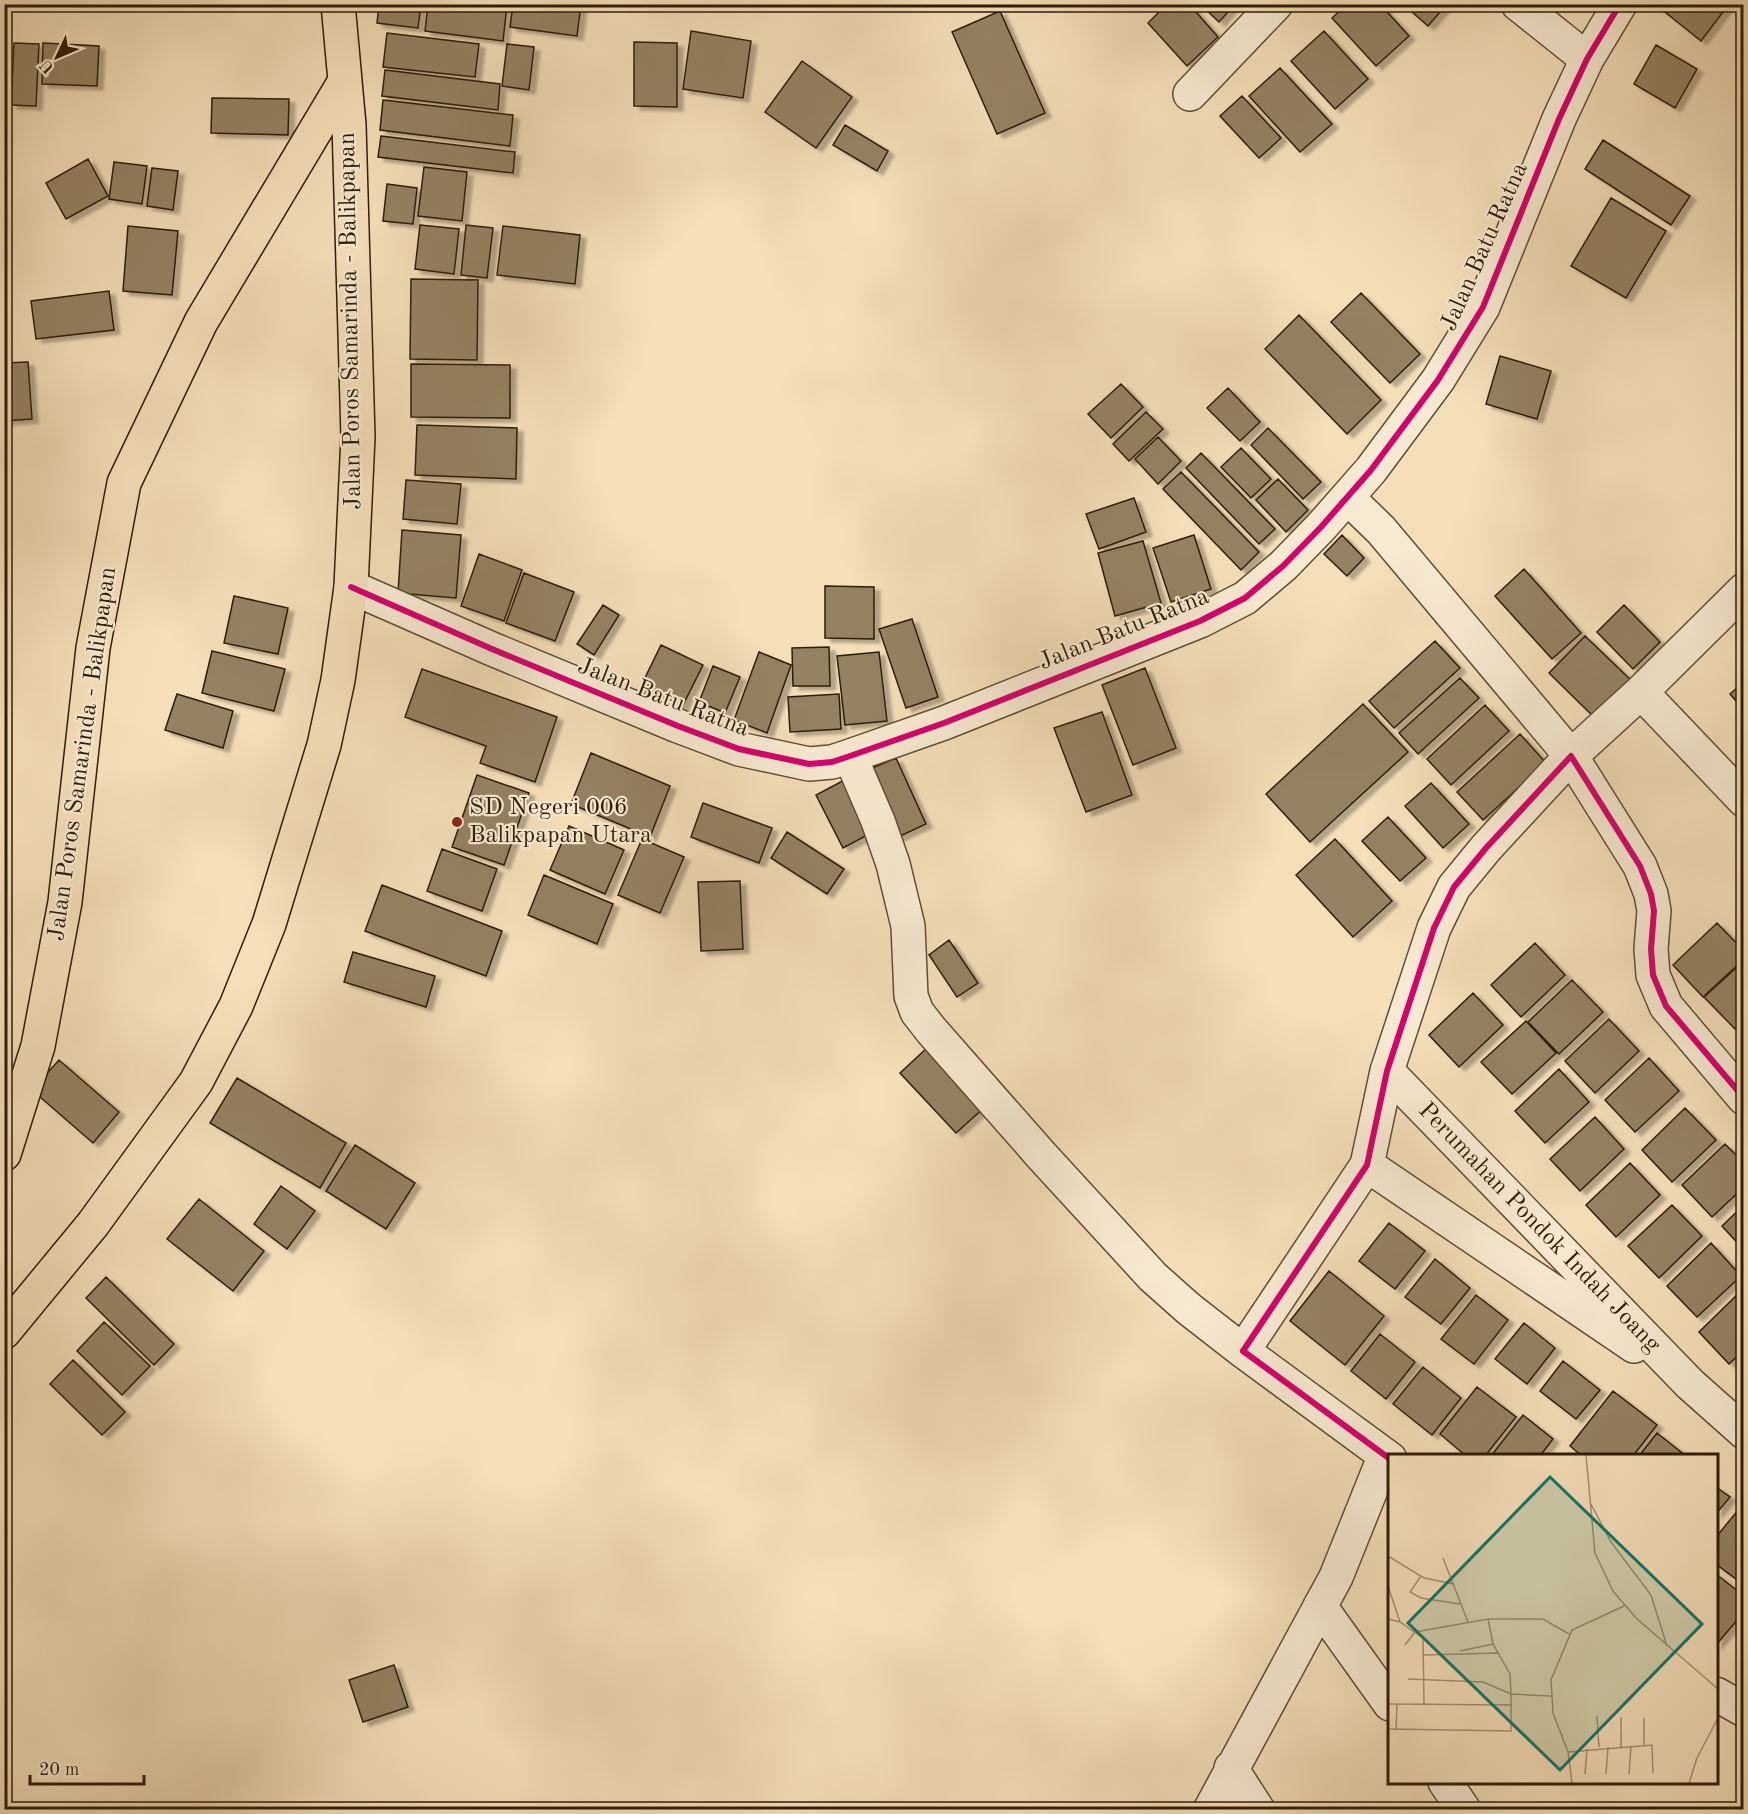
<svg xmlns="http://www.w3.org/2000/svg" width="1748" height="1814" font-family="'Old Standard TT',serif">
	<defs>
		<filter id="shadow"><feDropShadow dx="6" dy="4" stdDeviation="1.5" flood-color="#0004"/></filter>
	</defs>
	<rect width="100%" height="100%" fill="#f5dfb9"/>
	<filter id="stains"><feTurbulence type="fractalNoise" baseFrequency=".00333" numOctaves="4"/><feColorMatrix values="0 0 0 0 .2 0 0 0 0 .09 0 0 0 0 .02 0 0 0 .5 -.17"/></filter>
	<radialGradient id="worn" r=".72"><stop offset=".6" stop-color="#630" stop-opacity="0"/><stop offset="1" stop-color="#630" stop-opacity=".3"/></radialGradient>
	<path fill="#958264" stroke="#2d1d08" stroke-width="1.5" filter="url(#shadow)" d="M379,4H421L418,28L377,23Z
		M428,4L507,5L503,41L425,31Z
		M513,4H581L577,36L510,27Z
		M1167,4H1189L1218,37L1187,66L1148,23Z
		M1200,4H1235L1219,22Z
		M1347,4H1380L1409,36L1376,66L1332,18Z
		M1403,4H1447L1428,26Z
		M1655,4H1729L1701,41Z
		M1000,11L1045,113L997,134L952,32Z
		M691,31L751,41L743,98L683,89Z
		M1324,31L1368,79L1335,109L1291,61Z
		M387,33L479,44L475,77L383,67Z
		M634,42L677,43V107L634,106Z
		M14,43L39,44L36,106L11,105Z
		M43,43L99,46L97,86L42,84Z
		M507,44L534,47L529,90L502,86Z
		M1656,45L1697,69L1675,108L1634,84Z
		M802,61L852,97L816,148L765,112Z
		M1280,68L1332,124L1300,152L1249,96Z
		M385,70L500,84L498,110L382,96Z
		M1242,96L1281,138L1259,158L1220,116Z
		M212,98L289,99L288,135L211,133Z
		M383,100L513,115L510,146L380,130Z
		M845,125L888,151L877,171L833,145Z
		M381,136L515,152L513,173L378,157Z
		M1603,140L1690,196L1671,225L1585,169Z
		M88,159L108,196L66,219L46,183Z
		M114,162L147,166L142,204L109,199Z
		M424,167L467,172L462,221L418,216Z
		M152,168L178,171L173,210L147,206Z
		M387,184L417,188L413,224L383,221Z
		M1611,198L1666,231L1626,298L1571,266Z
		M420,225L459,229L454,274L415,269Z
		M466,225L493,228L487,278L461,275Z
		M128,226L178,231L172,295L123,291Z
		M503,226L580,235L575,284L497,275Z
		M411,279L478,280L477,360L410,359Z
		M109,291L114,330L36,339L31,301Z
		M1361,293L1420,354L1390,383L1331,322Z
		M1299,315L1381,400L1347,434L1265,349Z
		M1500,356L1551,371L1537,419L1486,404Z
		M28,362L32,419L4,421V363Z
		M411,364L510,365V418L411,417Z
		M1121,384L1143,407L1111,438L1088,414Z
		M1228,388L1260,422L1240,441L1207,408Z
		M1146,412L1163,429L1129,461L1113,444Z
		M417,425L517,428L516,479L415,475Z
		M1268,428L1321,482L1303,499L1251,445Z
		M1158,437L1181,461L1158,484L1135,459Z
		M1241,448L1271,479L1251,498L1221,467Z
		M1201,453L1275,529L1259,544L1186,468Z
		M1181,472L1259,552L1241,570L1163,489Z
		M1278,479L1308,510L1286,532L1256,500Z
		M406,480L461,484L457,524L403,519Z
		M1134,498L1146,532L1099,549L1086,514Z
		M402,530L461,535L456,598L398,593Z
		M1194,535L1211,589L1171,602L1153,548Z
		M1342,535L1364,558L1347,576L1324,554Z
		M1143,541L1161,603L1115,616L1098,553Z
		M479,554L522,570L504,621L461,606Z
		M1524,569L1581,633L1552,659L1495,596Z
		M524,573L574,592L555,641L506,623Z
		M825,586L874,587V639L825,638Z
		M234,596L288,608L278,654L224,643Z
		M603,605L619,615L594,655L577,644Z
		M1624,605L1660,642L1633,669L1597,632Z
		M912,619L938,697L906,708L879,629Z
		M1585,636L1636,685L1599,722L1549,673Z
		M1435,641L1460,668L1394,728L1369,701Z
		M661,645L703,665L681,709L640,688Z
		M829,647L830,686H793L792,648Z
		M212,651L285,669L274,711L202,693Z
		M759,652L791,665L767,733L734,720Z
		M879,652L887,721L845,725L837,656Z
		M713,666L740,677L725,713L699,702Z
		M1145,668L1176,748L1133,765L1102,685Z
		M422,669L557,717L535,782L480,763L486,746L405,717Z
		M1460,678L1479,698L1418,754L1399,733Z
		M1744,682V710L1730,694Z
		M177,694L233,711L223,748L165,730Z
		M839,694L841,729L790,732L788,697Z
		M1363,704L1408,752L1310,842L1266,794Z
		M1485,705L1509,731L1451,785L1427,759Z
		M1102,712L1132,795L1086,812L1054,728Z
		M1520,734L1546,763L1483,820L1457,792Z
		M591,753L670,786L650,837L571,804Z
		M896,758L926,824L896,838L865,771Z
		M477,775L529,793L504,865L452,847Z
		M848,778L875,831L843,848L816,795Z
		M1431,783L1469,824L1443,848L1405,806Z
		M703,803L772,828L759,863L691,837Z
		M1388,817L1426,858L1400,881L1362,841Z
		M569,826L624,850L605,894L550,870Z
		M787,832L844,869L827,894L771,858Z
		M642,839L684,857L660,913L618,895Z
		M1335,839L1392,901L1353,937L1296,875Z
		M442,849L497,869L482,911L427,891Z
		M544,875L613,904L597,944L528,915Z
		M740,881L743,949L701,951L698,882Z
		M382,885L502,931L486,976L365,931Z
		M1717,923L1744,951V959L1703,997L1673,965Z
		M949,940L978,983L957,997L929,955Z
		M1535,943L1565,975L1521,1017L1491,985Z
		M353,952L435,976L426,1007L344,982Z
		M1744,961V1021L1735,1029L1704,997Z
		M1572,980L1603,1012L1559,1054L1528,1022Z
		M1473,993L1503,1025L1459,1067L1429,1035Z
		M1609,1019L1639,1051L1595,1093L1565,1061Z
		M1526,1021L1556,1053L1512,1094L1481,1062Z
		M929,1046L986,1106L956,1133L900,1073Z
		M1649,1058L1679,1091L1635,1132L1605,1100Z
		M59,1060L119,1112L93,1143L32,1090Z
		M1559,1069L1589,1102L1545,1143L1515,1111Z
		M237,1078L346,1143L320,1188L210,1123Z
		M1685,1108L1716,1140L1672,1182L1642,1150Z
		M1595,1117L1624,1149L1580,1191L1550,1159Z
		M1725,1144L1744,1163V1187L1712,1217L1682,1185Z
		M355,1145L415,1183L386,1229L326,1191Z
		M1630,1163L1660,1195L1616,1237L1586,1205Z
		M281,1186L315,1211L287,1249L254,1224Z
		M199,1199L264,1251L233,1291L167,1239Z
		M1672,1205L1702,1236L1659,1278L1628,1246Z
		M1744,1205V1250L1722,1226Z
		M1389,1223L1425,1251L1395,1289L1359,1261Z
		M1711,1243L1741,1276L1697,1317L1667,1286Z
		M1435,1259L1470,1288L1441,1324L1405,1297Z
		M1329,1271L1384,1316L1345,1365L1290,1321Z
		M106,1277L174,1344L154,1365L86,1298Z
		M1742,1290L1744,1350L1729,1364L1699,1332Z
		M1476,1295L1508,1320L1474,1364L1441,1339Z
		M104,1322L150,1366L122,1395L77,1351Z
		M1524,1323L1555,1348L1527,1384L1495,1359Z
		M1380,1334L1415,1362L1386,1399L1351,1371Z
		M73,1360L125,1412L102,1435L50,1384Z
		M1563,1361L1600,1390L1576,1419L1540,1391Z
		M1423,1367L1461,1398L1432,1435L1393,1404Z
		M1477,1387L1516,1417L1485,1456H1466L1440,1434Z
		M1613,1391L1657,1425L1633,1456H1582L1570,1446Z
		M1523,1415L1553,1439L1540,1456H1491Z
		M1657,1433L1686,1456H1639Z
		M1716,1487L1730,1497L1716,1514Z
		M1744,1503V1585L1716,1564V1537Z
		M1716,1574L1744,1596V1612L1716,1645Z
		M394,1665L408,1707L363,1722L349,1680Z"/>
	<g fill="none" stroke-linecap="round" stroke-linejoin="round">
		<defs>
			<path id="minor" d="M1518,4L1587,59
				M1190,94L1276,4
				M1348,498L1381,530L1571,756L1641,692L1744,590
				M351,587L492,649L678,726L739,749L809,764L832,762L850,756L944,723L1200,621L1245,598L1283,566L1321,527L1371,470L1438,380L1483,307L1559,119L1587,59L1620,4
				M1641,692L1744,800
				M850,756L878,821L893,864L908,926L911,996L917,1012L931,1030L1041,1155L1153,1277L1189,1309L1243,1351
				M1387,1071L1690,1384L1744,1432
				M1367,1165L1634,1346
				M1390,1459L1243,1351L1367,1165L1387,1071L1434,928L1454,887L1486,848L1571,756L1640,866L1651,894L1654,911L1651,949L1653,975L1666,1006L1744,1098
				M1320,1606L1390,1704
				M1716,1694L1744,1710
				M1231,1768L1258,1810
				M1445,1782L1464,1810
				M1210,1810L1336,1577L1385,1455"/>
			<path id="highway" d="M4,1154L38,1046L65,902L93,648L124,483L201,322L345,81
				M4,1332L93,1224L196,1082L236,1006L269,924L324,745L338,680L351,587L358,437L349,125L338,4"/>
		</defs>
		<use href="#minor" stroke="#5f4e34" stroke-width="36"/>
		<use href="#highway" stroke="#2d1d08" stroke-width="36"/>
		<use href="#minor" stroke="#f8ead2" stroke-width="33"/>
		<use href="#highway" stroke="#f5dfb9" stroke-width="33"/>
		<defs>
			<path id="cycleway" d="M351,587L492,649L678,726L739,749L809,764L832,762L850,756L944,723L1200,621L1245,598L1283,566L1321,527L1371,470L1438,380L1483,307L1559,119L1587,59L1620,4
				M1390,1459L1243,1351L1367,1165L1387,1071L1434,928L1454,887L1486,848L1571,756L1640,866L1651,894L1654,911L1651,949L1653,975L1666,1006L1744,1098"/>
		</defs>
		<use href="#cycleway" stroke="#f8ead2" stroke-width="10"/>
		<use href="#cycleway" stroke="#d6006c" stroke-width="6"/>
	</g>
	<circle fill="#8f2418" stroke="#f8ead2" stroke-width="2" cx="457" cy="822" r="6"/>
	<g text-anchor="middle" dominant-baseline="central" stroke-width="4.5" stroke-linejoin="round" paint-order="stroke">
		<g font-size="24" fill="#2d1d08" stroke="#f8ead2">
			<text transform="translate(1485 247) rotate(-66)">Jalan Batu Ratna</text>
			<text transform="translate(351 321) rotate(-91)">Jalan Poros Samarinda - Balikpapan</text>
			<text transform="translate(1124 630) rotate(-22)">Jalan Batu Ratna</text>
			<text transform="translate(663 698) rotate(21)">Jalan Batu Ratna</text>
			<text transform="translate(83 754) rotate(-82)">Jalan Poros Samarinda - Balikpapan</text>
			<text transform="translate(1539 1228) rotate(46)">Perumahan Pondok Indah Joang</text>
		</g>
		<g font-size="24" fill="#2d1d08" stroke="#f8ead2" text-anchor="start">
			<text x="469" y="808">SD Negeri 006<tspan x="469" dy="28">Balikpapan Utara</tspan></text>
		</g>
	</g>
	<g transform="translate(1388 1454)">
		<rect width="330" height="330" fill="#f5dfb9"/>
		<path fill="none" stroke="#a59172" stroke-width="1.5" d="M198,1L207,99L225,137L248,164L330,235M203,50L223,88L263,141L279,192M0,102L36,124L66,130M55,104L80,168M33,122L22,138L33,144L72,150M0,132L12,168M0,165L12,168L35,184L36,250M100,165H155L181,180M17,191L27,178L100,165L105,190L122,220L123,240L95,228L20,225M72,197L105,190M36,201L111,199M0,250L123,251M209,262L211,293M233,263V293M256,264V291M0,275L123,277V240L163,242M8,275L9,250M180,298L264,291L265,319M197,320L199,295M218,320L220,293M241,320L243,292M184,329L180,298L165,259L163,226L184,176L236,152M301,329L309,304L330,264"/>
		<path fill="#0f766e" fill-opacity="0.15" stroke="#0f766e" stroke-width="3" d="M162,23L314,170L172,316L20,169Z"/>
		<rect width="330" height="330" fill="none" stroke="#2d1d08" stroke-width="3"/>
	</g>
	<rect width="1748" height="1814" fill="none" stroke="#f5dfb9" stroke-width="24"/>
	<rect x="6" y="6" width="1736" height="1802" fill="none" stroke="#2d1d08" stroke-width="3"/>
	<rect x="12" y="12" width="1724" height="1790" fill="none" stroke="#2d1d08" stroke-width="1.5"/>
	<g transform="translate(57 57) rotate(226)" stroke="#f8ead2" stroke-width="4.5" paint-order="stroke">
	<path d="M0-4.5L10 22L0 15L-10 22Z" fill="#2d1d08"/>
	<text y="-9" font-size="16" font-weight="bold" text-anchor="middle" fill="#2d1d08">U</text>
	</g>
	<path d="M30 1775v9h114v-9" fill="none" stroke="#2d1d08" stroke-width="3"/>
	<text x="39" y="1775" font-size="18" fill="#2d1d08" stroke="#f8ead2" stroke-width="4.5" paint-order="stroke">20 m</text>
	<rect width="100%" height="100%" filter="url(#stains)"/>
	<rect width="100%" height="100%" fill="url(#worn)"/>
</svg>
